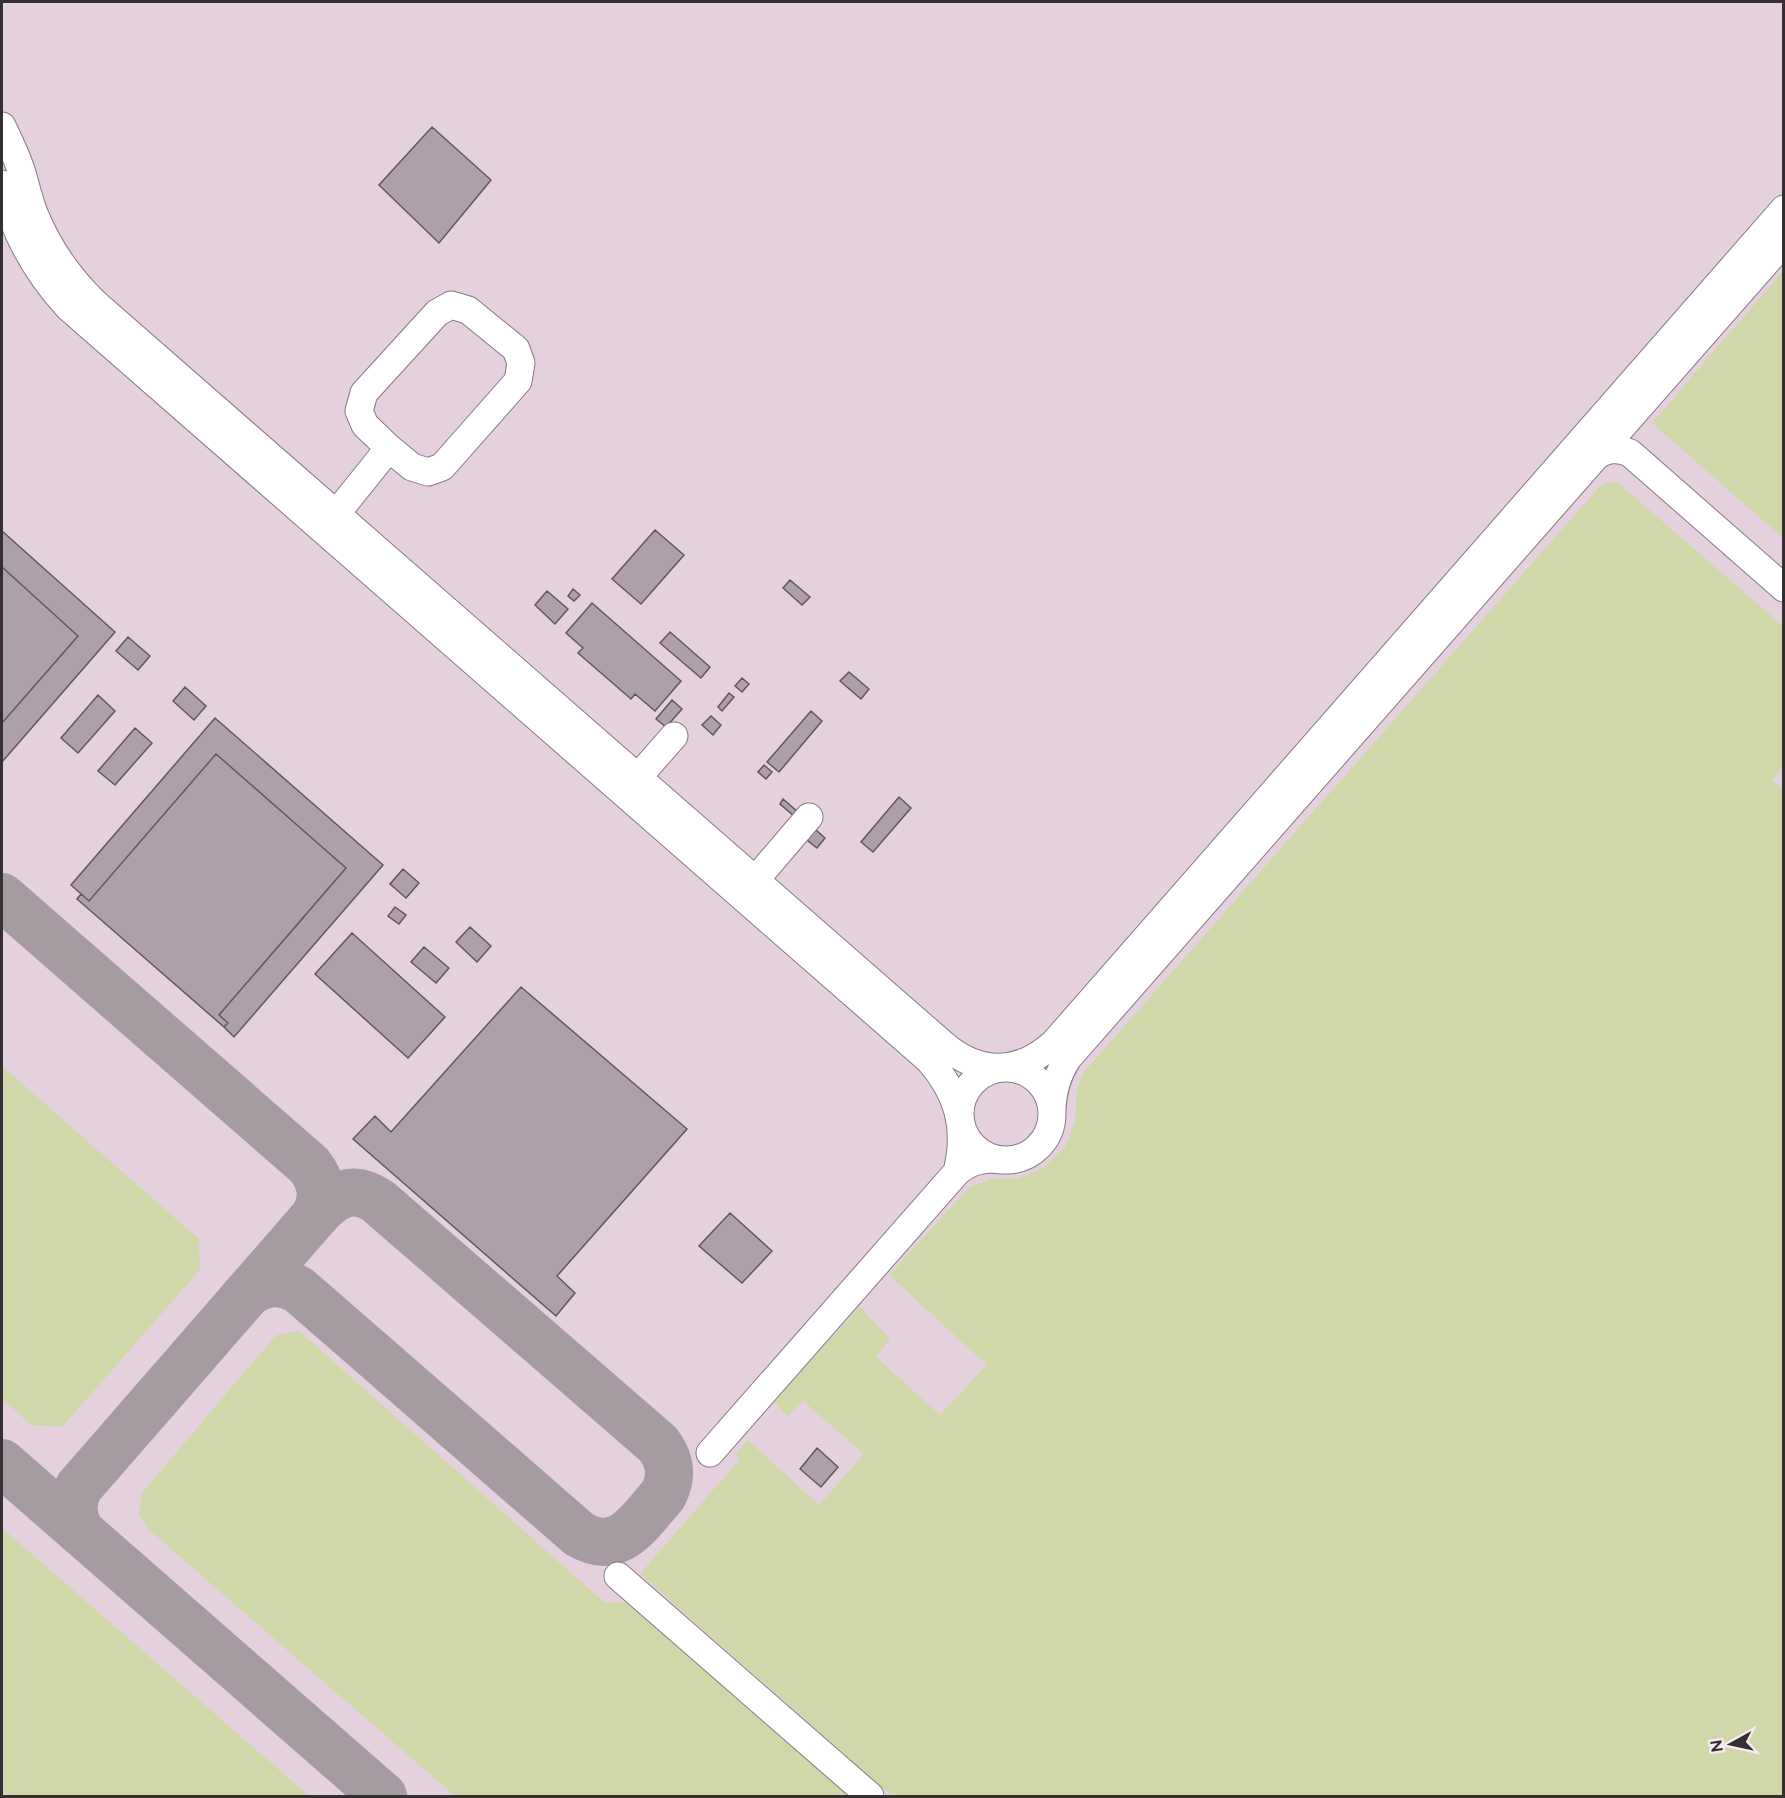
<svg xmlns="http://www.w3.org/2000/svg" width="1785" height="1798" font-family="Raleway,sans-serif">
	<rect width="100%" height="100%" fill="#ecdee6"/>
	<path fill="#e5d0de" d="M2,2H1783V1796H2Z"/>
	<path fill="#d0d8a9" d="M1783,271V538L1652,423Z
		M1616,481L1783,626V766L1772,780L1784,790L1783,1796H892L640,1574L739,1460L736,1453L748,1440L819,1505L864,1454L803,1401L787,1417L774,1401L860,1307L890,1339L876,1357L940,1415L987,1365L889,1275L970,1187L991,1179L1018,1178L1042,1169L1065,1147L1075,1122L1077,1089L1083,1073L1602,484Z
		M2,1066L199,1239L200,1270L62,1427L31,1425L2,1399Z
		M299,1331L604,1602L631,1603L853,1796H455L148,1529L139,1513L142,1493L276,1335Z
		M2,1528L309,1796H2Z"/>
	<g fill="none" stroke-linecap="round" stroke-linejoin="round">
		<path stroke="#a69ba1" stroke-width="48" d="M2,897L309,1165C322,1181 325,1199 314,1217
			M2,1463L383,1796
			M81,1532C72,1517 71,1503 79,1487L314,1217C333,1195 352,1183 379,1202L658,1444C670,1460 673,1476 663,1495C639,1522 619,1558 579,1534L299,1290C281,1280 265,1281 248,1293"/>
	</g>
	<path fill="#ada0a8" stroke="#63575e" stroke-width="1.5" d="M432,127L491,180L439,243L379,185Z
		M655,530L684,555L641,604L612,579Z
		M2,531L115,632L2,762V723L78,636L2,567Z
		M2,567L78,636L2,723Z
		M790,580L810,597L802,605L783,588Z
		M573,589L580,595L574,601L568,596Z
		M547,591L568,609L555,624L535,605Z
		M592,603L681,681L655,711L635,694L631,699L578,653L583,648L566,633Z
		M670,632L710,667L701,678L660,643Z
		M128,637L150,656L138,670L116,651Z
		M849,672L869,689L861,699L840,681Z
		M742,678L749,684L742,692L735,686Z
		M185,687L206,706L194,720L173,701Z
		M729,693L734,697L722,711L718,707Z
		M98,695L115,711L78,753L61,738Z
		M672,700L682,709L666,727L656,719Z
		M811,711L822,721L779,772L767,762Z
		M711,716L721,725L713,735L702,725Z
		M215,718L383,865L234,1037L224,1027L228,1023L219,1015L346,868L216,754L89,901L71,885Z
		M135,728L152,743L115,785L98,771Z
		M216,754L346,868L219,1015L228,1023L224,1027L77,899L81,894L89,901Z
		M764,765L772,772L766,779L758,772Z
		M899,797L911,808L873,852L861,842Z
		M783,799L798,812L794,816L780,804Z
		M815,829L825,838L817,848L807,840Z
		M403,869L419,883L406,898L390,884Z
		M395,907L406,915L399,924L388,916Z
		M470,927L491,946L477,962L456,942Z
		M352,933L445,1017L408,1058L315,974Z
		M424,947L449,968L436,983L411,962Z
		M521,987L687,1129L557,1276L575,1293L556,1316L353,1139L375,1116L391,1132Z
		M730,1213L772,1251L742,1283L699,1246Z
		M817,1448L838,1467L821,1487L800,1469Z"/>
	<g fill="none" stroke-linecap="round" stroke-linejoin="round">
		<defs>
			<path id="minor" d="M2,126C9,141 17,157 22,173C26,187 29,200 34,213C48,248 69,278 96,304L944,1045C979,1075 1019,1075 1054,1043L1784,209
				M2,184C13,231 35,271 68,307L929,1060C958,1093 968,1128 957,1172
				M451,305L468,310L516,349L521,363L518,381L442,467L428,472L412,467L389,448L365,425L359,411L364,393L437,313Z
				M1593,459C1604,449 1616,447 1630,453L1784,588
				M336,514L389,448
				M638,777L674,736
				M744,893L809,817
				M960 1114a46 46 0 1 1 92 0a46 46 0 1 1-92 0Z
				M1052,1112C1052,1091 1057,1075 1068,1058L1784,242
				M710,1453L957,1172C971,1160 985,1158 1002,1160
				M618,1576L870,1796"/>
		</defs>
		<use href="#minor" stroke="#867a82" stroke-width="29"/>
		<use href="#minor" stroke="#fff" stroke-width="27"/>
	</g>
	<rect width="1785" height="1798" fill="none" stroke="#342f32" stroke-width="6"/>
	<g transform="translate(1731 1744) rotate(262)" stroke="#f9ebf4" stroke-width="4.5" paint-order="stroke">
	<path d="M0-4.5L10 22L0 15L-10 22Z" fill="#342f32"/>
	<text y="-9" font-size="16" font-weight="bold" text-anchor="middle" fill="#342f32">N</text>
	</g>
</svg>
